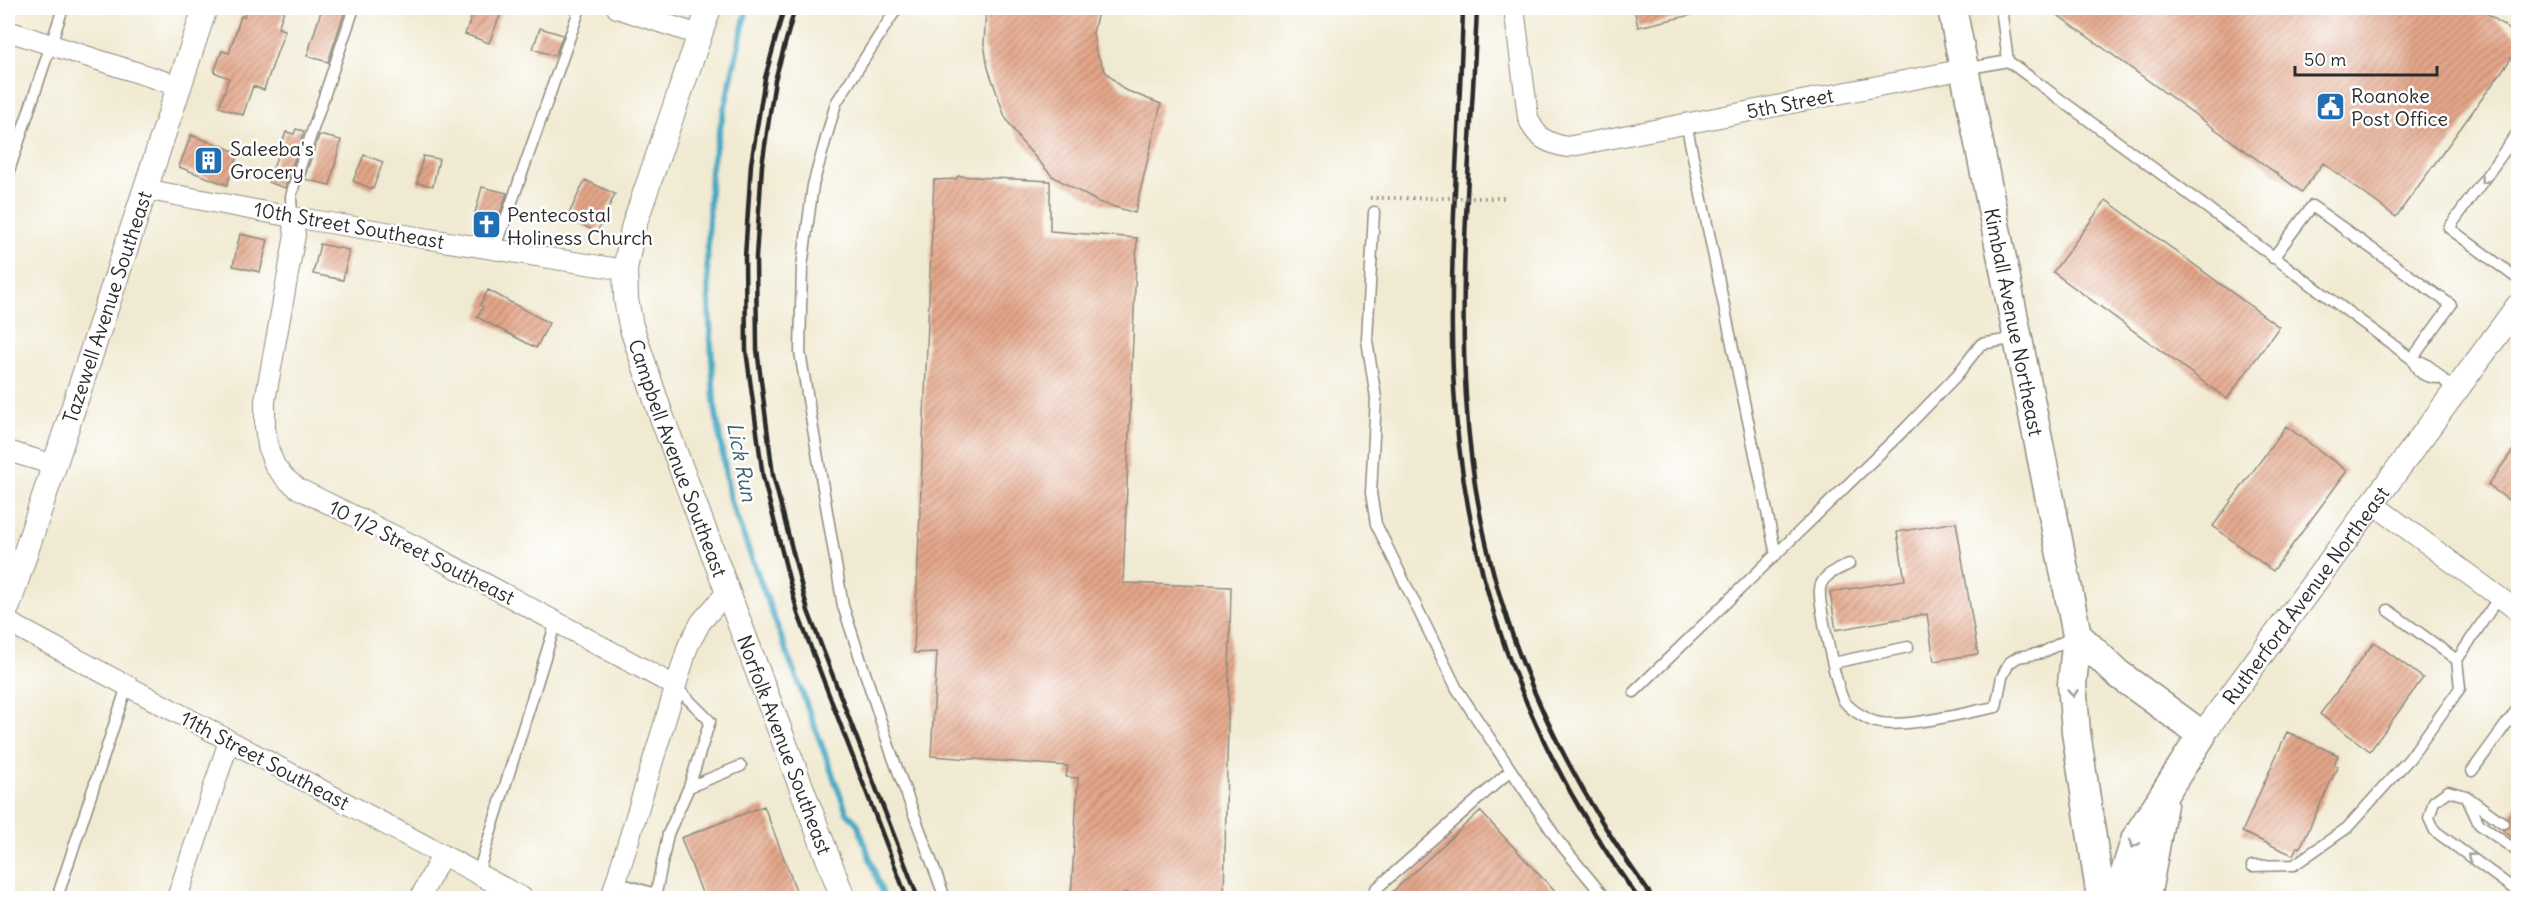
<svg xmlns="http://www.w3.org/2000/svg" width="2526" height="906" font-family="Delius,sans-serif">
	<defs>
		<pattern id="building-hatch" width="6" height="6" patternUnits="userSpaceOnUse" patternTransform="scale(1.5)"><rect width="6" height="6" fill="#e4a689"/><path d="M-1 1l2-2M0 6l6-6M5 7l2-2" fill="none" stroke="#b98770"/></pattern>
	</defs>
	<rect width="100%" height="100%" fill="#fff"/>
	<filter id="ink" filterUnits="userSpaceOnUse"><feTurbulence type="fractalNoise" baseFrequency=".0167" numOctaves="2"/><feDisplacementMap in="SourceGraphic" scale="12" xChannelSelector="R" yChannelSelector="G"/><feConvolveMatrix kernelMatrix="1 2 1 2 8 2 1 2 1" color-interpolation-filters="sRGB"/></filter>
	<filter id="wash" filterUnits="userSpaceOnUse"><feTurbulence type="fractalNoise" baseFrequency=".008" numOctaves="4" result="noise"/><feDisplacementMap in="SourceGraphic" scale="24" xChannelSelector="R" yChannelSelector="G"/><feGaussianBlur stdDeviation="1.35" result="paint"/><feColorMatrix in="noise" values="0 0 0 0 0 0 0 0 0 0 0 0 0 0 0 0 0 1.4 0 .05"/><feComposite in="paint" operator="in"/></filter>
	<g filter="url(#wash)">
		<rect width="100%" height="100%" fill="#f1ead2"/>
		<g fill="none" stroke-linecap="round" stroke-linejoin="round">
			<path stroke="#42a7c2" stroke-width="6" d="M747,8L711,168L707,265L714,401L730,500L847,813L857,823L884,898"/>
		</g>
		<g id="blocks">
			<path fill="url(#building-hatch)" d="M247,8H285L278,28L285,30L264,90L253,86L243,115L219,107L229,78L214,72L222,51L229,53L241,16L244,17Z
				M322,8H346L328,62L307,56Z
				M475,8H503L489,43L465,34Z
				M986,8H1099L1093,33L1096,52L1105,71L1123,89L1161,104L1135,213L1098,202L1052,176L1020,140L1005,117L988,68L984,44Z
				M1634,8H1695L1696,14L1638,27Z
				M2048,8H2480L2518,36V49L2396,217L2323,163L2302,192Z
				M540,28L563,35L555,56L533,49Z
				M296,129L304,131L285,188L268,182L286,132L294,134Z
				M191,135L239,153L227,185L179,167Z
				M319,135L341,140L330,185L304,179Z
				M364,155L383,162L373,189L353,181Z
				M423,156L439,159L433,186L417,183Z
				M958,176L1050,181V231L1137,238L1123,583L1231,587L1224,896L1123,893V898H1071L1078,778L1066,777L1068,766L931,756L937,652L914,653L934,180L956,179Z
				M585,180L615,194L597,232L567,218Z
				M482,187L507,193L497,223L474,217Z
				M2106,200L2279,327L2227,399L2053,272Z
				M240,234L268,240L260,272L233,266Z
				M320,244L349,250L343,280L313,274Z
				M488,290L549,323L536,348L477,317L483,307L480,305Z
				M2286,426L2347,471L2273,571L2213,526Z
				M2518,443V507L2488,485Z
				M1956,522L1978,654L1934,661L1927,614L1836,630L1830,592L1905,580L1897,532Z
				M2374,642L2423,678L2370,751L2320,714Z
				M2287,732L2338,755L2334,765L2338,766L2300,848L2297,847L2293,855L2242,832Z
				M2518,802V842L2503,830L2509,827L2508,817Z
				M764,806L799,898H704L681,838Z
				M1480,811L1561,898H1386Z"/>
		</g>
	</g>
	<g filter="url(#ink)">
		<use href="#blocks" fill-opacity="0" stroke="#8e8a7e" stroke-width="1.5"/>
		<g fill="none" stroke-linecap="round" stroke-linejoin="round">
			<defs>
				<path id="service" d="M897,8L836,103L813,185L802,267L800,352L843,606L891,752L945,898
					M2001,8L2008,61
					M1965,69L2008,61L2412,359C2433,363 2439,378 2455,391
					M1686,123L1776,555
					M2518,132L2449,228L2518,279
					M8,174L63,8
					M1374,212L1367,340L1376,398L1371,493L1376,524L1457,689L1559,842L1605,898
					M292,217L291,197L294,185L354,8
					M495,250L580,8
					M2273,258L2312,206L2451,305L2412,359
					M2412,359C2418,373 2423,377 2439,378
					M1849,564C1838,570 1821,575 1820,589C1818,602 1837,690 1844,701C1849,708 1862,716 1870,720C1895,732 1967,712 1996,707L2002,677L2009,663L2018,657L2042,653L2074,636
					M2388,610L2457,660
					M1833,663L1908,647
					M1634,692L1904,430L1957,375L1981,344L2018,338
					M2472,771L2518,708
					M689,787L741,766
					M2466,796L2503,823
					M2518,852L2479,824L2466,796L2448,791L2434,801L2429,818L2435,831L2518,892
					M2252,866L2294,865L2347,828L2410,758L2460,688L2457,660L2499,597
					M478,873L556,622
					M616,882L655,894
					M57,898L127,686
					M655,898L668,834L689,787L710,721L675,686
					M1371,898L1376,889L1510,771"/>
				<path id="minor" d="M617,8L699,35
					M1514,8L1528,117C1535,137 1546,143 1567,147L1965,69
					M8,31L179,86
					M144,189L292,217L625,270
					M292,217L295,235L265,401V428L269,451L275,466L286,479L299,489L419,548L675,686
					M8,451L54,465
					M2372,503L2518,611
					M8,622L523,898
					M177,898L229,741
					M420,898L442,855
					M611,898L688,646L701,622L728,591"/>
				<g id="tertiary">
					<path id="s1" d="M709,8L633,228L625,270L626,299L631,326L661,415L843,898"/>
					<path id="s2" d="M8,606L205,8"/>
					<path id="s3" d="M2202,735L2518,306"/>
				</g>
				<g id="secondary">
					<path id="s4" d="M1952,8L2077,635L2072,684L2076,732L2101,898"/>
					<path d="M2077,635L2117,673L2202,735L2136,838L2117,898"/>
					<path d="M2146,898L2163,804"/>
				</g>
			</defs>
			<use href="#service" stroke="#8e8a7e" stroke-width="13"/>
			<use href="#minor" stroke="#8e8a7e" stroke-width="22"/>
			<use href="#tertiary" stroke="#8e8a7e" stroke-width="26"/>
			<use href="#secondary" stroke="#8e8a7e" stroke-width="31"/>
			<use href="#service" stroke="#fff" stroke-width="10"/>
			<use href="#minor" stroke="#fff" stroke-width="20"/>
			<use href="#tertiary" stroke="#fff" stroke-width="24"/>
			<use href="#secondary" stroke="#fff" stroke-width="28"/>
			<path stroke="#2b2b2b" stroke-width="4.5" d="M784,8L765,78L751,164L745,257L746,350L763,477L798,614L907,898
				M795,8L775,80L762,165L756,257L757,349L773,475L808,611L918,898
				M1463,8C1460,129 1448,251 1453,372C1462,569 1523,739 1638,898
				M1477,8C1472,137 1458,267 1466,397C1476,585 1543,747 1653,898"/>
			<path stroke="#8e8a7e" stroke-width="4" stroke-dasharray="1.5 4.5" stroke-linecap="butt" d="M1370,198H1504"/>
		</g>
		<defs><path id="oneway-chevron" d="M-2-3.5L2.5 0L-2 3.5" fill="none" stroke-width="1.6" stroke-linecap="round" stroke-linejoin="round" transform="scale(1.5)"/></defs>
		<g stroke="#a0a0a0">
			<use href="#oneway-chevron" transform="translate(2484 180) rotate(126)"/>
			<use href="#oneway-chevron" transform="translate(2073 693) rotate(86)"/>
			<use href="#oneway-chevron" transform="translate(2134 844) rotate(112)"/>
			<use href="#oneway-chevron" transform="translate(2471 857) rotate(-144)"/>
		</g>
	</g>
	<defs>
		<symbol id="civic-square" viewBox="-11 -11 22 22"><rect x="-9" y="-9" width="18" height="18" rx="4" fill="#1f6fb2" stroke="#fff"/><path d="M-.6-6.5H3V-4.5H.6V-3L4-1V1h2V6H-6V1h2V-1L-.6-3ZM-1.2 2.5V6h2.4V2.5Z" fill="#fff"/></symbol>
		<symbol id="building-square" viewBox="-11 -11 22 22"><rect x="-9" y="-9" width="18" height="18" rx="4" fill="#1f6fb2" stroke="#fff"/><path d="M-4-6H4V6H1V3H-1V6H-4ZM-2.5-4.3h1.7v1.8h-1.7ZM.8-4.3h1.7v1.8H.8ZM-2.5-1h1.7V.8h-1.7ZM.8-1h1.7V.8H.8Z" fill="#fff"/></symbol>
		<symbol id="church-square" viewBox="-11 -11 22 22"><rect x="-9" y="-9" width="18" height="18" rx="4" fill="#1f6fb2" stroke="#fff"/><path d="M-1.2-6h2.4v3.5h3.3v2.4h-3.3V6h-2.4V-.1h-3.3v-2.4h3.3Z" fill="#fff"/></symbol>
	</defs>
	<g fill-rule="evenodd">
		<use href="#civic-square" x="2314" y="90" width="33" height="33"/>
		<use href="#building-square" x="192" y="144" width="33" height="33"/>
		<use href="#church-square" x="470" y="208" width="33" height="33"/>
	</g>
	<g text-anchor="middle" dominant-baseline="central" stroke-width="5" stroke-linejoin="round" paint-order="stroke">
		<g font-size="20" fill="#2b2b2b" stroke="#fff" text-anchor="start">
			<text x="2351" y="95">Roanoke<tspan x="2351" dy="23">Post Office</tspan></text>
			<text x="230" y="148">Saleeba's<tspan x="230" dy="23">Grocery</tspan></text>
			<text x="507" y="214">Pentecostal<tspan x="507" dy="23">Holiness Church</tspan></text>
		</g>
		<g font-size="20" fill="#2b2b2b" stroke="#fff">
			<text transform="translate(1790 103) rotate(-11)">5th Street</text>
			<text transform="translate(349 225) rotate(10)">10th Street Southeast</text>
			<text stroke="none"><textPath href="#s2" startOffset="315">Tazewell Avenue Southeast</textPath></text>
			<text stroke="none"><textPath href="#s4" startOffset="320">Kimball Avenue Northeast</textPath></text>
			<text stroke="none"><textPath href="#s1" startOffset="472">Campbell Avenue Southeast</textPath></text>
			<text transform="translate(422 552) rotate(27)">10 1/2 Street Southeast</text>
			<text stroke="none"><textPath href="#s3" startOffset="174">Rutherford Avenue Northeast</textPath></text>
			<text stroke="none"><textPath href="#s1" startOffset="778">Norfolk Avenue Southeast</textPath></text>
			<text transform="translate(265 760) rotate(28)">11th Street Southeast</text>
		</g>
		<g font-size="21" font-style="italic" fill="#35636f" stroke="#fff">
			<text transform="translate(742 462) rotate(79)">Lick Run</text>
		</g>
	</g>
	<rect width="2526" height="906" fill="none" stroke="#fff" stroke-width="30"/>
	<path d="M2295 66v9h142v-9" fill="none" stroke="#2b2b2b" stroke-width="3"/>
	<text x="2304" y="66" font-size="18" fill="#2b2b2b" stroke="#ffffff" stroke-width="4.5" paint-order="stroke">50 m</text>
</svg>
